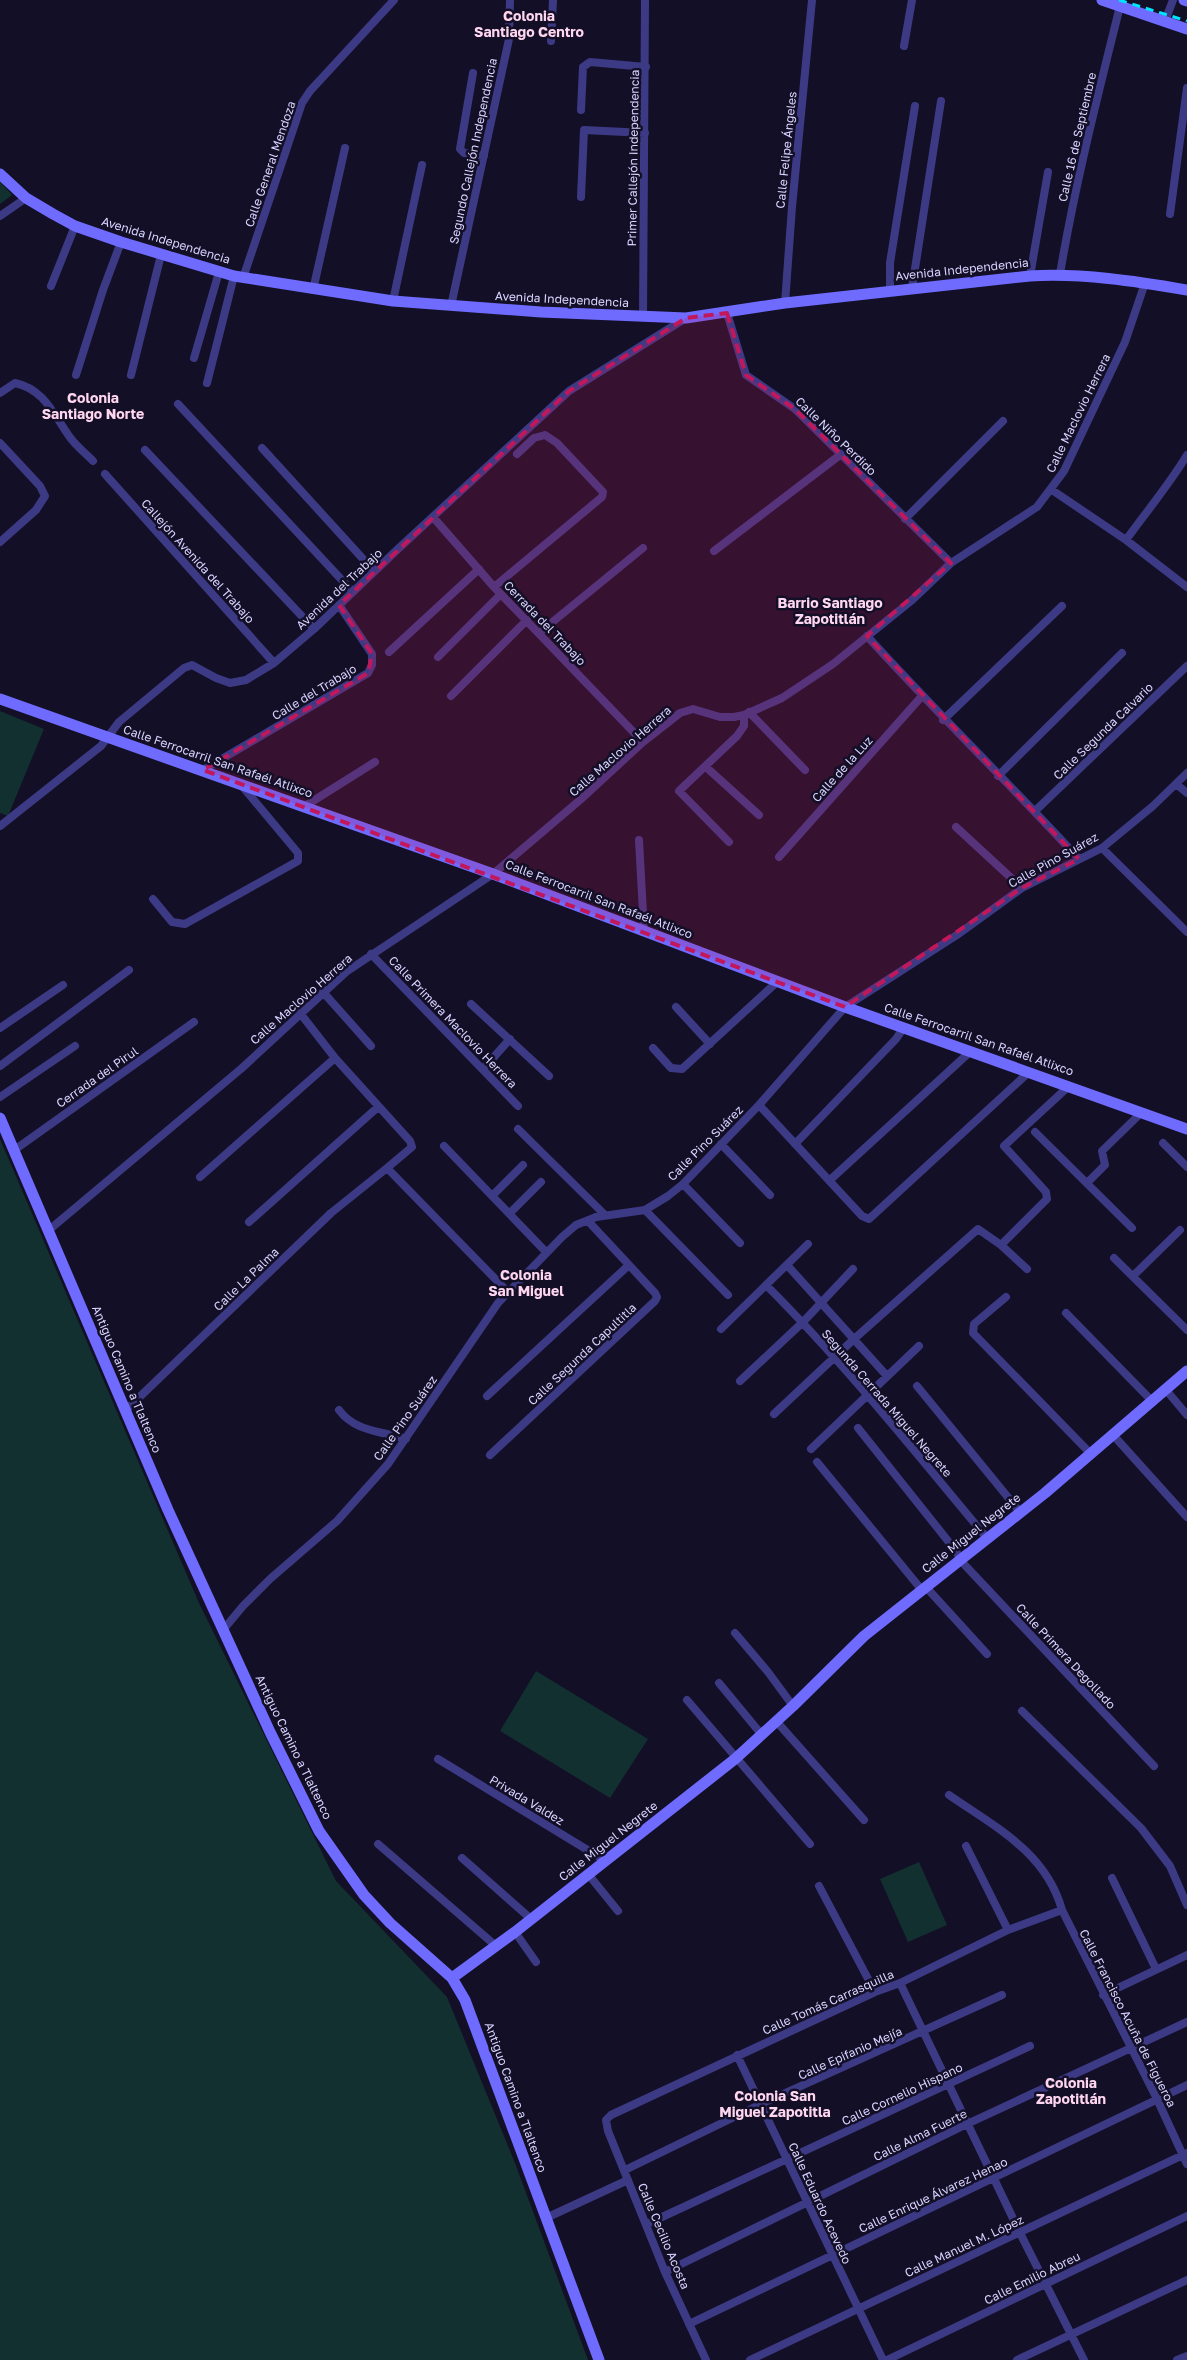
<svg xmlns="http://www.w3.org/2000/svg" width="1187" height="2360" font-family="'Golos Text',sans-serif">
	<rect width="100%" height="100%" fill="#130f26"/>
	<path fill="#12302f" d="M0,182L12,195L0,204Z
		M0,711L44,729L8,816L0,813Z
		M0,1139L199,1603L336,1881L447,1997L515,2163L588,2360H0Z
		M536,1671L648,1739L610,1798L500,1731Z
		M919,1862L947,1925L908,1942L880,1879Z"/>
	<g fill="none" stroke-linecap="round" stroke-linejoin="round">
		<path stroke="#3d3a85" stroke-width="8" d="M1165,21L1173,0
			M551,41L553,0
			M904,46L912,0
			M473,73L460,149L464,153L484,156
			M581,110L583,67L590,62L646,67
			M581,197L584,130L645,133
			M1170,214L1187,88
			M0,216L26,198
			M1060,274C1075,184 1098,95 1120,6
			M1030,276L1048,172
			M243,278L302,103L310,91L394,0
			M51,286L75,226
			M912,288L941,101
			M313,290L345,148
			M890,290V263L915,106
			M393,301L422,165
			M785,303L792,207L812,0
			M451,306L509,39L510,0
			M727,313L746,375L795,409L951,563
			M643,317L645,0
			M194,358L219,272
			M76,375L103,290L121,242
			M131,375L161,255
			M207,383L234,276
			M0,393L15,383C44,389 54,415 69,436C75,445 85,453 93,461
			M178,404L353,592
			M0,443L40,486L45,496L36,510L0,542
			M262,448L374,571
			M145,450L314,629
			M105,474L274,663
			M1052,490L1126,540L1187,587
			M433,517L494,587L643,742
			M905,519L1003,421
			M1126,540C1146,512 1169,485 1187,455
			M714,551L840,455
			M494,587L602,497L603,492L557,443L545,435L534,438L517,454
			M539,633L643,548
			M867,636C936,712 1009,783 1079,859
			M389,652L479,569
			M438,657L501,594
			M451,696L527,620
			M749,712L805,770
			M943,720L1062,606
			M706,767L759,815
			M203,770L368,673L372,665V654L339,605
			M998,776L1122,653
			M1176,784L1187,793
			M305,806L375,762
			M1035,811L1187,666
			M0,826L101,746L119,722L184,668L192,665L216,678L230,683L246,680L274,663L314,629L399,548L569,391L686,318
			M956,827L1022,888
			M639,840L644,931
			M729,842L679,791L737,736L744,726V715
			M1102,848L1187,932
			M779,857L922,696
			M153,899L172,922L185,924L298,861V853L242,786
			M371,954L518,1106
			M323,992L371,1046
			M471,1004L549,1076
			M676,1007L710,1044
			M300,1013L335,1058L410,1141L412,1147L387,1168L508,1292
			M0,1028L63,985
			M653,1048L671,1068L682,1069L777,982
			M0,1066L129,970
			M484,1068L510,1039
			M0,1097L75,1046
			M759,1105L862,1216L869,1219L1029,1072
			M518,1129L605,1215
			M1035,1132L1132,1228
			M1163,1143L1187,1167
			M721,1144L770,1195
			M795,1144L896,1039L904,1027
			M444,1146L546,1252
			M13,1151L194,1022
			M200,1177L335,1058
			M830,1180L971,1051
			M1088,1182L1105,1165L1102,1151L1141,1113
			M683,1184L740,1243
			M493,1195L523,1165
			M645,1210L728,1295
			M510,1213L541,1182
			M249,1222L378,1107
			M49,1230L242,1068L346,972L493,874L580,800L643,742L680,713L693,709L720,717H734L744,715L782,698L833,664L911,601L951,563L1037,507L1064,471L1125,342L1145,283
			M1001,1245L1047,1199L1046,1192L1004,1146L1069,1086
			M1114,1258L1187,1330
			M787,1265L887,1376
			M1133,1276L1180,1230
			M766,1285C845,1364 915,1452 987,1538
			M1006,1297L974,1324L973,1333L1091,1454
			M1066,1313L1153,1402
			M721,1329L808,1244
			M740,1381L803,1322L853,1269
			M917,1386L1020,1512
			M1166,1390L1187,1415
			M487,1396L629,1265L588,1221
			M339,1410C355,1432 382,1431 406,1439
			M125,1411L331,1213L387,1168
			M774,1414L854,1339L978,1229L1001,1245L1027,1269
			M858,1428L956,1551L961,1561L1154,1766
			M1114,1436L1187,1517
			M811,1449L919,1346
			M490,1455L655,1301L657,1297L655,1293L629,1265
			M817,1462L921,1589
			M925,1586L987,1654
			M223,1630L243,1606L270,1579L337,1521L388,1464L498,1303L562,1237L576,1225L596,1217L645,1210L668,1196L683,1184L759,1105L845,1007L957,935L1022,888L1102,848L1153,806L1187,773
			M735,1633L768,1672L793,1706
			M719,1683L762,1735
			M687,1700L810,1844
			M1022,1711L1141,1828L1170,1866L1187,1905
			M777,1722L864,1820
			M438,1759L604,1860
			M949,1795C995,1827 1046,1852 1062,1910L1157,2099L1187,2164
			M378,1844L496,1946
			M966,1846L1008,1930
			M462,1858L531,1919
			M588,1874L618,1911
			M1112,1878L1156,1969
			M819,1886L875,1992
			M515,1932L536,1962
			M900,1983L1020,2233L1084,2360
			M1103,1995L1187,1955
			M737,2055L883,2360
			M625,2170L761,2104L1002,1995
			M546,2218L628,2180
			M647,2224L1030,2046
			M665,2272L967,2124L1187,2022
			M689,2324L1187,2085
			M706,2360L665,2272L608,2131L606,2120L611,2115L875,1992L900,1983L1008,1930L1062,1910
			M750,2360L1187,2153
			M887,2360L1187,2216
			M1017,2360L1187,2280
			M1177,2360L1187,2356"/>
		<path stroke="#6f6bff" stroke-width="11" d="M1102,0L1187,29
			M1184,0L1187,1
			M0,174L26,198L53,214L75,226L121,242L234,276L393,301L541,312L686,318L785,303L1030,276C1082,273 1135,281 1187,290
			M0,699L493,874L845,1007L1187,1129
			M0,1118L168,1510L270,1732L319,1831L364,1895L390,1923L452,1978L465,2000L599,2360
			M452,1978L515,1932L735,1759L793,1706L864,1636L1045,1493L1187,1371"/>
		<path stroke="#00e5ff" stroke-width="3" stroke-dasharray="8 6" stroke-linecap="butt" d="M1119,0L1187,21"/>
	</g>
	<path fill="#c2185b" fill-opacity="0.2" stroke="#c2185b" stroke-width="4" stroke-dasharray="10 6" stroke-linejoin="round" d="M727,313L746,375L795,409L951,563L867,636L1079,859L1022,888L845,1007L203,770L368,673L372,654L339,605L569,391L686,318Z"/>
	<g text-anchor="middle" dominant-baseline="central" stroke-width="5" stroke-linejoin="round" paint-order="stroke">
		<g font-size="12" fill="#d9d4ff" stroke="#130f26">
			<text transform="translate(1077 137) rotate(-77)">Calle 16 de Septiembre</text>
			<text transform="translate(786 150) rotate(-84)">Calle Felipe Ángeles</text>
			<text transform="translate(473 151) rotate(-78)">Segundo Callejón Independencia</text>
			<text transform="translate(633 158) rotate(-89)">Primer Callejón Independencia</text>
			<text transform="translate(270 164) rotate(-71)">Calle General Mendoza</text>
			<text transform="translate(166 240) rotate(17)">Avenida Independencia</text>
			<text transform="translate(962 269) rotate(-6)">Avenida Independencia</text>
			<text transform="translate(562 299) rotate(3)">Avenida Independencia</text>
			<text transform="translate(1078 413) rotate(-64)">Calle Maclovio Herrera</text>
			<text transform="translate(836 436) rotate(44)">Calle Niño Perdido</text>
			<text transform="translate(198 561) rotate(48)">Callejón Avenida del Trabajo</text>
			<text transform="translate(339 589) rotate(-43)">Avenida del Trabajo</text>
			<text transform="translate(545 623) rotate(46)">Cerrada del Trabajo</text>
			<text transform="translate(314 692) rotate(-31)">Calle del Trabajo</text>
			<text transform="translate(1103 731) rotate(-44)">Calle Segunda Calvario</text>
			<text transform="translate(620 751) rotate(-41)">Calle Maclovio Herrera</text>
			<text transform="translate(218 761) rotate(19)">Calle Ferrocarril San Rafaél Atlixco</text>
			<text transform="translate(842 769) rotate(-48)">Calle de la Luz</text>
			<text transform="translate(1053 860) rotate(-29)">Calle Pino Suárez</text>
			<text transform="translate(599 899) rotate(21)">Calle Ferrocarril San Rafaél Atlixco</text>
			<text transform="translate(301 999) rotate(-41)">Calle Maclovio Herrera</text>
			<text transform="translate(453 1022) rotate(46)">Calle Primera Maclovio Herrera</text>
			<text transform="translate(979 1039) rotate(19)">Calle Ferrocarril San Rafaél Atlixco</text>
			<text transform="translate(97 1077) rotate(-35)">Cerrada del Pirul</text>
			<text transform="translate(705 1143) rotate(-45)">Calle Pino Suárez</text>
			<text transform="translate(246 1279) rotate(-44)">Calle La Palma</text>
			<text transform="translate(582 1354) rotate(-43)">Calle Segunda Capultitla</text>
			<text transform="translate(127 1379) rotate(67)">Antiguo Camino a Tlaltenco</text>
			<text transform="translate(887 1403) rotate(49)">Segunda Cerrada Miguel Negrete</text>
			<text transform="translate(405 1418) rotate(-55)">Calle Pino Suárez</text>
			<text transform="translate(971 1533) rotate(-38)">Calle Miguel Negrete</text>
			<text transform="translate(1066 1656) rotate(47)">Calle Primera Degollado</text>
			<text transform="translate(294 1747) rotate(64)">Antiguo Camino a Tlaltenco</text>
			<text transform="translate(527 1800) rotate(31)">Privada Valdez</text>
			<text transform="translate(608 1841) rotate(-38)">Calle Miguel Negrete</text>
			<text transform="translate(828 2002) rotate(-24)">Calle Tomás Carrasquilla</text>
			<text transform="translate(1128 2018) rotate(63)">Calle Francisco Acuña de Figueroa</text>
			<text transform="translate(850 2053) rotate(-24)">Calle Epifanio Mejía</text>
			<text transform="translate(902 2094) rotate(-25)">Calle Cornelio Hispano</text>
			<text transform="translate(516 2097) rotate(70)">Antiguo Camino a Tlaltenco</text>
			<text transform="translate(920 2135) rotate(-26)">Calle Alma Fuerte</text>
			<text transform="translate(933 2195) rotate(-25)">Calle Enrique Álvarez Henao</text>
			<text transform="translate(820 2203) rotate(65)">Calle Eduardo Acevedo</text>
			<text transform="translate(664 2236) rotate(67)">Calle Cecilio Acosta</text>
			<text transform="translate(964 2246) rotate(-25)">Calle Manuel M. López</text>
			<text transform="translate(1032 2278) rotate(-26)">Calle Emilio Abreu</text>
		</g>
		<g font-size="14" font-weight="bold" fill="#ffd6f0" stroke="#130f26">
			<text x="529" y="15">Colonia<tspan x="529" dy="16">Santiago Centro</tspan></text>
			<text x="93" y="397">Colonia<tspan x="93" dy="16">Santiago Norte</tspan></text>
			<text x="830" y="602">Barrio Santiago<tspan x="830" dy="16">Zapotitlán</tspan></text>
			<text x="526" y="1274">Colonia<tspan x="526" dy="16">San Miguel</tspan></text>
			<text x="1071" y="2082">Colonia<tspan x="1071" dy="16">Zapotitlán</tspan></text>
			<text x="775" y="2095">Colonia San<tspan x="775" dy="16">Miguel Zapotitla</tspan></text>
		</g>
	</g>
</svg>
